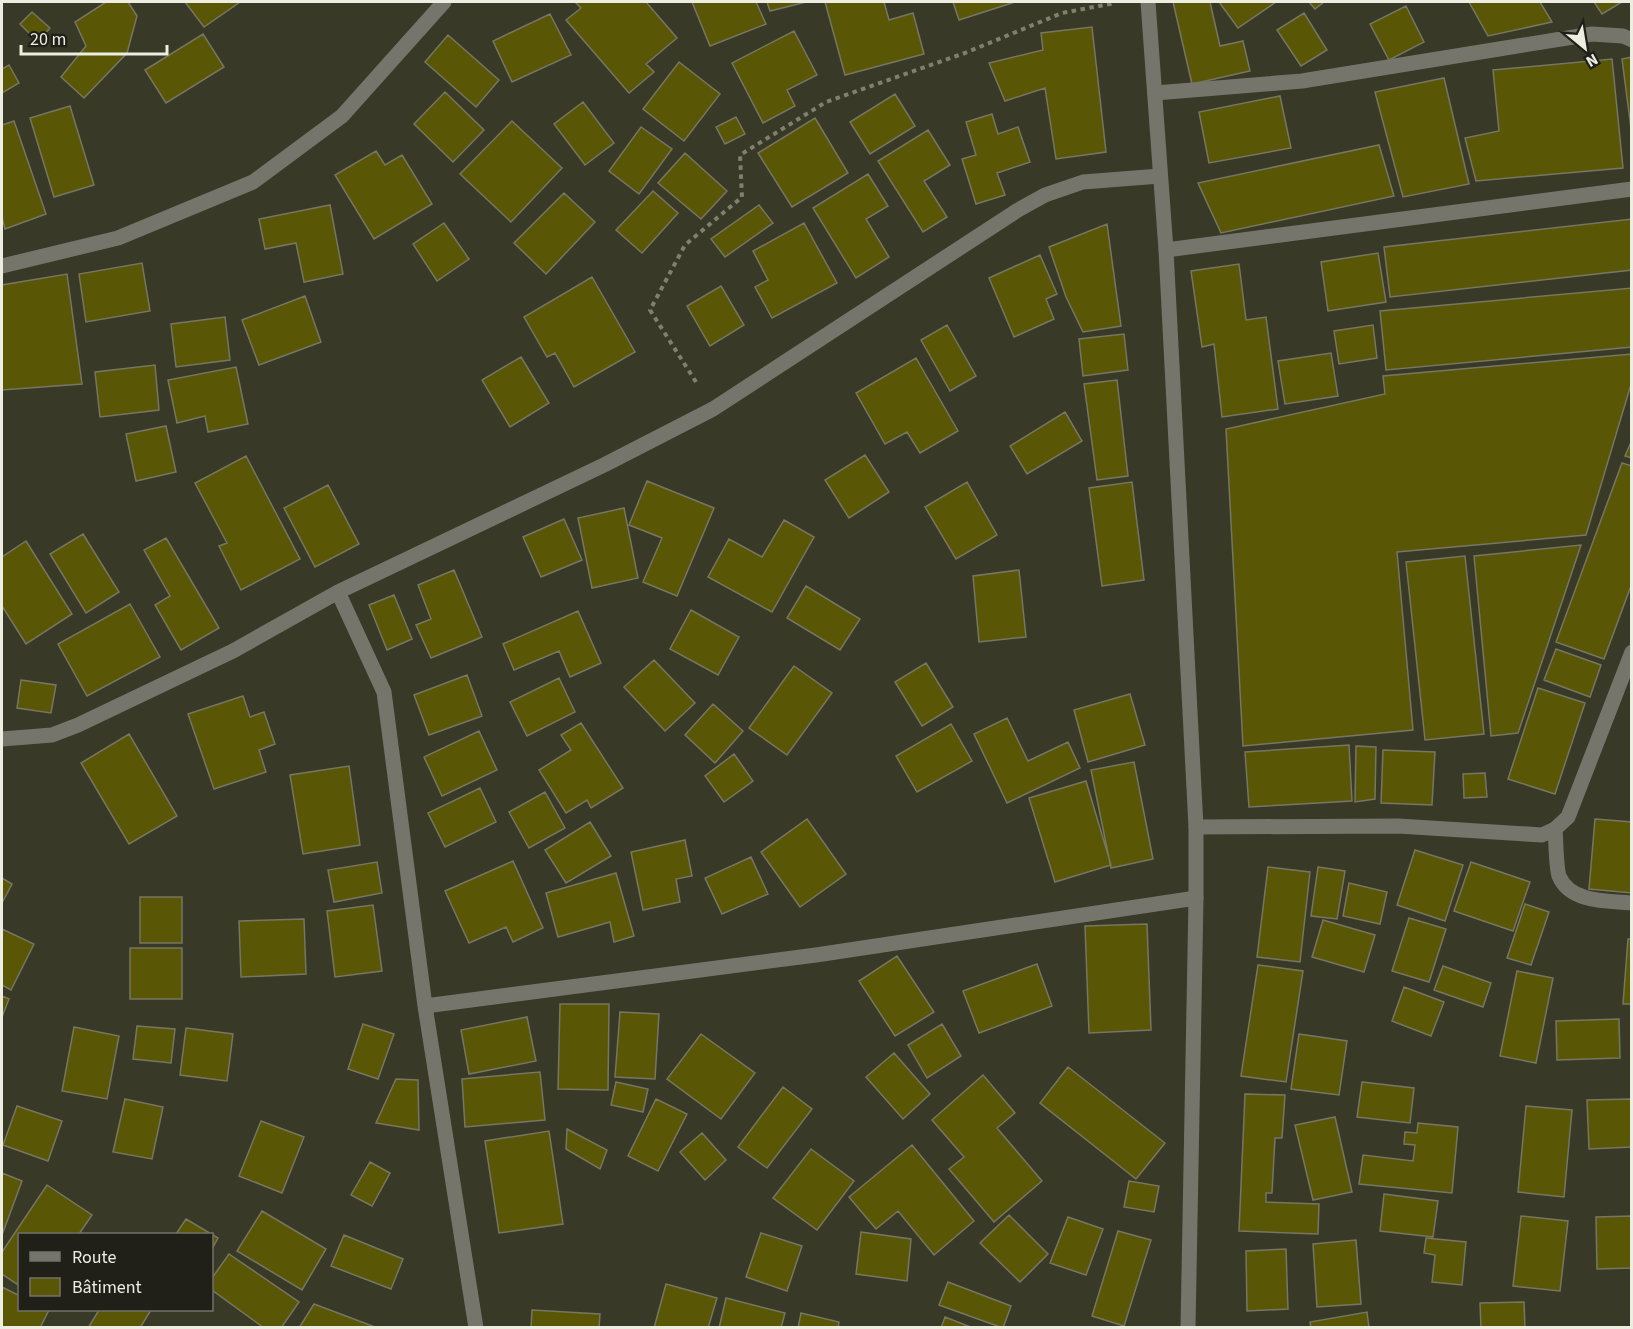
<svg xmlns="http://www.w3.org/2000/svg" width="1633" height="1329" font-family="'Source Sans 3',sans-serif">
	<rect width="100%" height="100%" fill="#393927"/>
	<path fill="#595706" stroke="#767662" stroke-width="1.5" d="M106,2H128L137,16L127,53L84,98L61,77L86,46L75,22Z
		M185,2H240L204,27Z
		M575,2H646L677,38L646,64L654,72L629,93L566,20L581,8Z
		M692,2H756L766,24L710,46Z
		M767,2H806L770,11Z
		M825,2H884L889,20L913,13L924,54L845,75Z
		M953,2H1015L959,20Z
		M1173,2H1210L1220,46L1243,41L1250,71L1192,84Z
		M1219,2H1276L1238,28Z
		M1309,2H1324L1315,9Z
		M1469,2H1540L1552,22L1488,36Z
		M1594,2H1622L1602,14Z
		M1406,6L1424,42L1389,60L1370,24Z
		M32,12L50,28L38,42L20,24Z
		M1304,13L1327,50L1301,66L1277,30Z
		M550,14L571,55L512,82L493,41Z
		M1092,27L1106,152L1056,159L1045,88L1005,101L989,63L1043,50L1041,33Z
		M794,31L817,75L787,90L795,106L763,123L732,63Z
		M203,34L224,67L166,103L145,70Z
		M448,35L499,80L476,107L425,62Z
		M1632,57V136L1622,59Z
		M1612,59L1623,168L1476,181L1465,138L1499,131L1493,70Z
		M679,62L720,94L684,141L643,109Z
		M9,65L19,83L2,93V69Z
		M1444,78L1469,184L1403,197L1375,92Z
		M445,92L484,130L453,162L414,124Z
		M895,94L915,126L870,154L850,122Z
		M1280,96L1291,148L1209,163L1199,112Z
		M583,102L614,143L585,165L554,124Z
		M70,106L94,185L54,197L30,118Z
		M992,114L998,134L1018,127L1030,162L997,173L1005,195L976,204L962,159L976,155L966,122Z
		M736,117L745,134L725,144L716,127Z
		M815,118L848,173L792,207L758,153Z
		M14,121L46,214L5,229L2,217V125Z
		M512,121L562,168L511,222L460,174Z
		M641,127L672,149L639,194L609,171Z
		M928,130L950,165L924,181L947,217L923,232L878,161Z
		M1379,145L1394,196L1221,233L1198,183Z
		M376,151L385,165L402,155L432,204L374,239L335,175Z
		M685,153L727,191L701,219L658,183Z
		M868,174L888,206L866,219L889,257L856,278L813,208Z
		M653,191L678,213L642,253L616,230Z
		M564,193L595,222L546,274L514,243Z
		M330,205L343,274L304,282L296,243L265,249L259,219Z
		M759,205L773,223L725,257L711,239Z
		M1632,219V270L1390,297L1384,247Z
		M444,223L469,259L437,281L413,244Z
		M804,223L837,283L772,318L755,287L768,280L753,251Z
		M1107,224L1121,326L1083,332L1066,297L1049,247Z
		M1378,253L1386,302L1328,311L1321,262Z
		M1040,255L1057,294L1046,299L1054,319L1014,337L989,278Z
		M142,263L150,311L86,322L79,274Z
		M1239,264L1246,320L1266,317L1278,409L1222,417L1214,344L1202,347L1191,271Z
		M67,274L82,384L2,390V285Z
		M592,277L635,352L574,387L555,353L547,357L524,317Z
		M721,286L744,325L710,346L687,306Z
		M1632,288V347L1386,370L1380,311Z
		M305,296L321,342L259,365L242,320Z
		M225,317L230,360L176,367L171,324Z
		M947,325L976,376L950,391L921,340Z
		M1373,325L1377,358L1339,364L1334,331Z
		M1124,334L1128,370L1083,376L1079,339Z
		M1331,353L1338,396L1285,404L1278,361Z
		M1632,354V381L1586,535L1397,552L1413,730L1243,746L1226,429L1385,394L1383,376Z
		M521,357L549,403L510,427L482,380Z
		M916,358L958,431L920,453L907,432L885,444L856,393Z
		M155,365L159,410L100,417L95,372Z
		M236,367L248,424L208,432L205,416L177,423L168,380Z
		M1117,380L1128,476L1097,480L1084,384Z
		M1065,412L1082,441L1027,474L1010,446Z
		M166,426L176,472L136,481L126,434Z
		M1632,440V458L1625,456Z
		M865,455L889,492L849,518L825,480Z
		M246,456L300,559L241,590L219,546L227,543L195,483Z
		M1622,463L1632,466V583L1604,659L1556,642Z
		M647,481L714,508L677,596L643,582L662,538L629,525Z
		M967,482L997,535L956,559L925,507Z
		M1132,482L1144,580L1102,586L1089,488Z
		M328,485L359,544L315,567L284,508Z
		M624,508L638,578L592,588L578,518Z
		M564,519L582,560L541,577L523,537Z
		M784,520L814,537L772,612L708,577L729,539L762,557Z
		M83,534L119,592L86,613L50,554Z
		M166,538L219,628L181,650L155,605L170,596L144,550Z
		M26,541L72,614L26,644L2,606V557Z
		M1581,545L1518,733L1491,736L1474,556Z
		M1465,556L1484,734L1425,740L1406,562Z
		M454,570L482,637L431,658L416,625L431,619L418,585Z
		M1019,570L1026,637L979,642L973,576Z
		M806,586L860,619L840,650L787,618Z
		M394,595L412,639L387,650L369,605Z
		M130,604L160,657L87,696L58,644Z
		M691,610L739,637L718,675L670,649Z
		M578,611L601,663L570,677L559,651L514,670L503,644Z
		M1556,649L1601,665L1590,697L1544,680Z
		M654,660L695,703L665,731L624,687Z
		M926,663L953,707L922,726L895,682Z
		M794,666L832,693L787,755L749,728Z
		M467,675L482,716L429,735L414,695Z
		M559,678L575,712L527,736L510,702Z
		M21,680L56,685L51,713L17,708Z
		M1538,688L1585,703L1555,794L1508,779Z
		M1130,694L1145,745L1088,762L1074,710Z
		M243,696L250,717L264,712L275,744L259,750L266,772L214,789L188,714Z
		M713,704L743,731L715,763L685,735Z
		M1007,718L1028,761L1068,742L1080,768L1007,803L974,734Z
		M581,723L623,788L591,808L587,800L566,813L539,770L571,750L561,735Z
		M951,724L972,761L917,792L896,756Z
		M479,731L497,770L442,796L424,757Z
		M129,734L177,816L129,844L81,763Z
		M1349,745L1352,801L1249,807L1245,752Z
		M1356,746L1376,747L1375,799L1355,802Z
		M1383,750L1435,752L1432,805L1381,803Z
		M734,754L753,781L724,802L705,776Z
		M1134,762L1153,859L1111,868L1091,770Z
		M349,766L360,845L303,854L290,775Z
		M1485,773L1487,797L1464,798L1463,774Z
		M1086,781L1111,865L1055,882L1029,798Z
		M480,788L496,822L445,847L428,813Z
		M545,792L565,828L529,848L509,812Z
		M807,819L846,874L800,907L761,852Z
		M1595,819L1632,822V893L1589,889Z
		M590,822L611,856L566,883L545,850Z
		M685,840L692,876L676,879L680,902L643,910L631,852Z
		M1415,850L1463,865L1445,921L1397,905Z
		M751,857L768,894L722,914L705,878Z
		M513,861L543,928L513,942L506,927L469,943L445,891Z
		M377,862L382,893L334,902L328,870Z
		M1471,862L1530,882L1513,931L1454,911Z
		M1268,867L1310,872L1300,962L1257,957Z
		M1318,867L1345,871L1337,919L1311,916Z
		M616,873L634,936L614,942L610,922L558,937L546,893Z
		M2,878L12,884L2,903Z
		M1349,883L1387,892L1380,924L1343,916Z
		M140,897H182V943H140Z
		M1525,904L1549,912L1531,965L1507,958Z
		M373,905L382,971L335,977L327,911Z
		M1409,918L1446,929L1429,982L1392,971Z
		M304,919L306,974L241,977L239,921Z
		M1323,920L1375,935L1364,972L1312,957Z
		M1147,924L1151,1030L1089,1033L1085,926Z
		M2,929L34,944L11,990L2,985Z
		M1628,939H1632V1004H1623Z
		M130,948H182V999H130Z
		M897,956L934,1012L895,1036L859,981Z
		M1037,964L1052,1006L979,1033L963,991Z
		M1258,965L1303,971L1286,1082L1241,1076Z
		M1443,966L1491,983L1483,1007L1434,990Z
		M1517,971L1553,978L1536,1063L1500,1056Z
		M1404,987L1444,1002L1431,1036L1392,1021Z
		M2,996L9,999L2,1017Z
		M560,1004H609L608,1090L558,1089Z
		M620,1012L659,1014L655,1079L615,1077Z
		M527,1017L536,1061L469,1074L461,1030Z
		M1619,1019L1620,1058L1557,1060L1556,1021Z
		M363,1024L394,1034L378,1079L348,1069Z
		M942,1024L961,1056L927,1078L908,1045Z
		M137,1026L175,1029L171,1063L133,1059Z
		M74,1027L119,1036L107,1099L62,1091Z
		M186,1028L233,1034L227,1081L180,1075Z
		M701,1034L755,1073L721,1119L667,1079Z
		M1299,1034L1347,1041L1339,1095L1291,1089Z
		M894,1053L930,1094L903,1119L866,1077Z
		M1068,1067L1165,1143L1136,1179L1040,1103Z
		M540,1072L545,1120L465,1127L462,1079Z
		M983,1075L1015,1113L997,1128L1042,1181L994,1222L949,1169L964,1157L932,1120Z
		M396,1079L418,1080L419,1130L376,1123Z
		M616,1082L648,1089L643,1112L611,1105Z
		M1362,1082L1414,1088L1410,1123L1357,1117Z
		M783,1087L812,1109L767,1168L738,1147Z
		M1245,1094L1285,1095L1282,1138H1275L1272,1193H1266V1202L1319,1204L1318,1234L1239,1231Z
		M125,1099L163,1107L152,1159L113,1152Z
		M656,1099L687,1114L658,1171L628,1156Z
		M1632,1099V1147L1589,1149L1587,1100Z
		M17,1106L62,1121L48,1161L3,1145Z
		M1526,1106L1572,1110L1564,1197L1518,1192Z
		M1335,1117L1352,1192L1313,1200L1295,1125Z
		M261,1121L304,1137L282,1193L239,1176Z
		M1418,1123L1458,1127L1452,1193L1359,1184L1363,1155L1413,1161L1415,1145L1404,1144L1405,1132L1417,1133Z
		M567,1129L607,1150L600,1169L566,1149Z
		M549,1131L563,1224L499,1233L485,1141Z
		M702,1133L726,1160L705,1180L680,1152Z
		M912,1145L974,1221L934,1255L898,1211L876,1229L849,1197Z
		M811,1149L854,1181L817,1230L773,1198Z
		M370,1162L390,1173L372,1206L351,1195Z
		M2,1173L22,1181L2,1235Z
		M1129,1181L1159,1186L1154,1212L1124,1207Z
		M47,1185L92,1215L79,1234H20V1286L2,1274V1252Z
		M1384,1194L1438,1201L1433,1237L1380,1231Z
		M262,1211L326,1249L302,1290L237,1251Z
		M1009,1215L1048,1254L1020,1282L980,1243Z
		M1521,1216L1568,1221L1560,1291L1513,1286Z
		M1631,1216L1632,1268L1597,1269L1596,1217Z
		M1068,1217L1103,1229L1086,1275L1050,1263Z
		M186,1219L218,1238L212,1249V1234H176Z
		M1118,1231L1151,1240L1124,1326L1092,1316Z
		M861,1232L911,1239L907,1281L856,1274Z
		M761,1233L802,1246L787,1291L746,1277Z
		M344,1235L403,1259L391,1289L331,1266Z
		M1426,1238L1466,1242L1462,1285L1432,1282L1435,1255L1424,1253Z
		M1356,1240L1361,1304L1317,1307L1313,1244Z
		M1286,1249L1288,1309L1247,1311L1246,1251Z
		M229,1254L299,1302L281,1328H264L212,1290V1278Z
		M948,1282L1011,1306L1003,1328L939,1305Z
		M666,1284L717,1298L708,1328H654Z
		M2,1287L20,1296V1310H49L40,1328H2Z
		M726,1298L785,1313L781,1328H719Z
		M1524,1302L1525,1328H1481L1480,1303Z
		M314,1304L375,1327L299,1328Z
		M99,1310H151L140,1328H88Z
		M532,1310L600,1314L599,1328H531Z
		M1367,1312L1369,1328H1311L1310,1322Z
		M801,1313L839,1322L838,1328H798Z
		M945,1317L973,1328H941Z"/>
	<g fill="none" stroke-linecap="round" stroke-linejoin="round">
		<path stroke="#808071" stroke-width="4" stroke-dasharray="4.5 4.5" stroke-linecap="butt" d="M696,382L650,310L685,245L742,197L740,155L826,102L965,53L1062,13L1115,3"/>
		<path stroke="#75756c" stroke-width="15" d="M1555,829C1556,840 1556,867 1559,876C1570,903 1608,901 1632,903"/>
		<path stroke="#75756c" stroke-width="15" d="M1155,93L1302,81L1592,34L1623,36L1632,40
			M1166,250L1632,189
			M2,266L118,238L253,182L342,116L444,2
			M338,592L384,692L425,1006L476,1328
			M2,739L52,735L78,725L233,651L338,592L604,465L713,409L1018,210L1045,195L1083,182L1160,176
			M1196,827L1398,826L1542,835L1555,829L1568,817L1632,652
			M425,1006L816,955L1196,898"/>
		<path stroke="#75756c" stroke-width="15" d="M1148,2L1166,250L1196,827V898L1188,1328"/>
	</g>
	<rect width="1633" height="1329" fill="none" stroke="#edede2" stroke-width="6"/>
	<rect x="18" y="1233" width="195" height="78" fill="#202018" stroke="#727269" stroke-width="1.5"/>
	<rect x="30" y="1252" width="30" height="9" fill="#75756c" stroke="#727269" stroke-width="1.5"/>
	<text x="72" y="1263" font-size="18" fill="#edede2">Route</text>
	<rect x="30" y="1278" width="30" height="18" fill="#595706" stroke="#727269" stroke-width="1.5"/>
	<text x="72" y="1293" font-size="18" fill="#edede2">Bâtiment</text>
	<g transform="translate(1585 48) rotate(150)" stroke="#202018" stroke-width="4.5" paint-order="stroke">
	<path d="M0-4.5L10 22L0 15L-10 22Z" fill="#edede2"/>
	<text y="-9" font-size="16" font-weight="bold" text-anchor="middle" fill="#edede2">N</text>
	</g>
	<path d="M21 45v9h146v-9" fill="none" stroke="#edede2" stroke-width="3"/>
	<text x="30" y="45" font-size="18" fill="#edede2" stroke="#202018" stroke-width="4.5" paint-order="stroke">20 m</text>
</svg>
